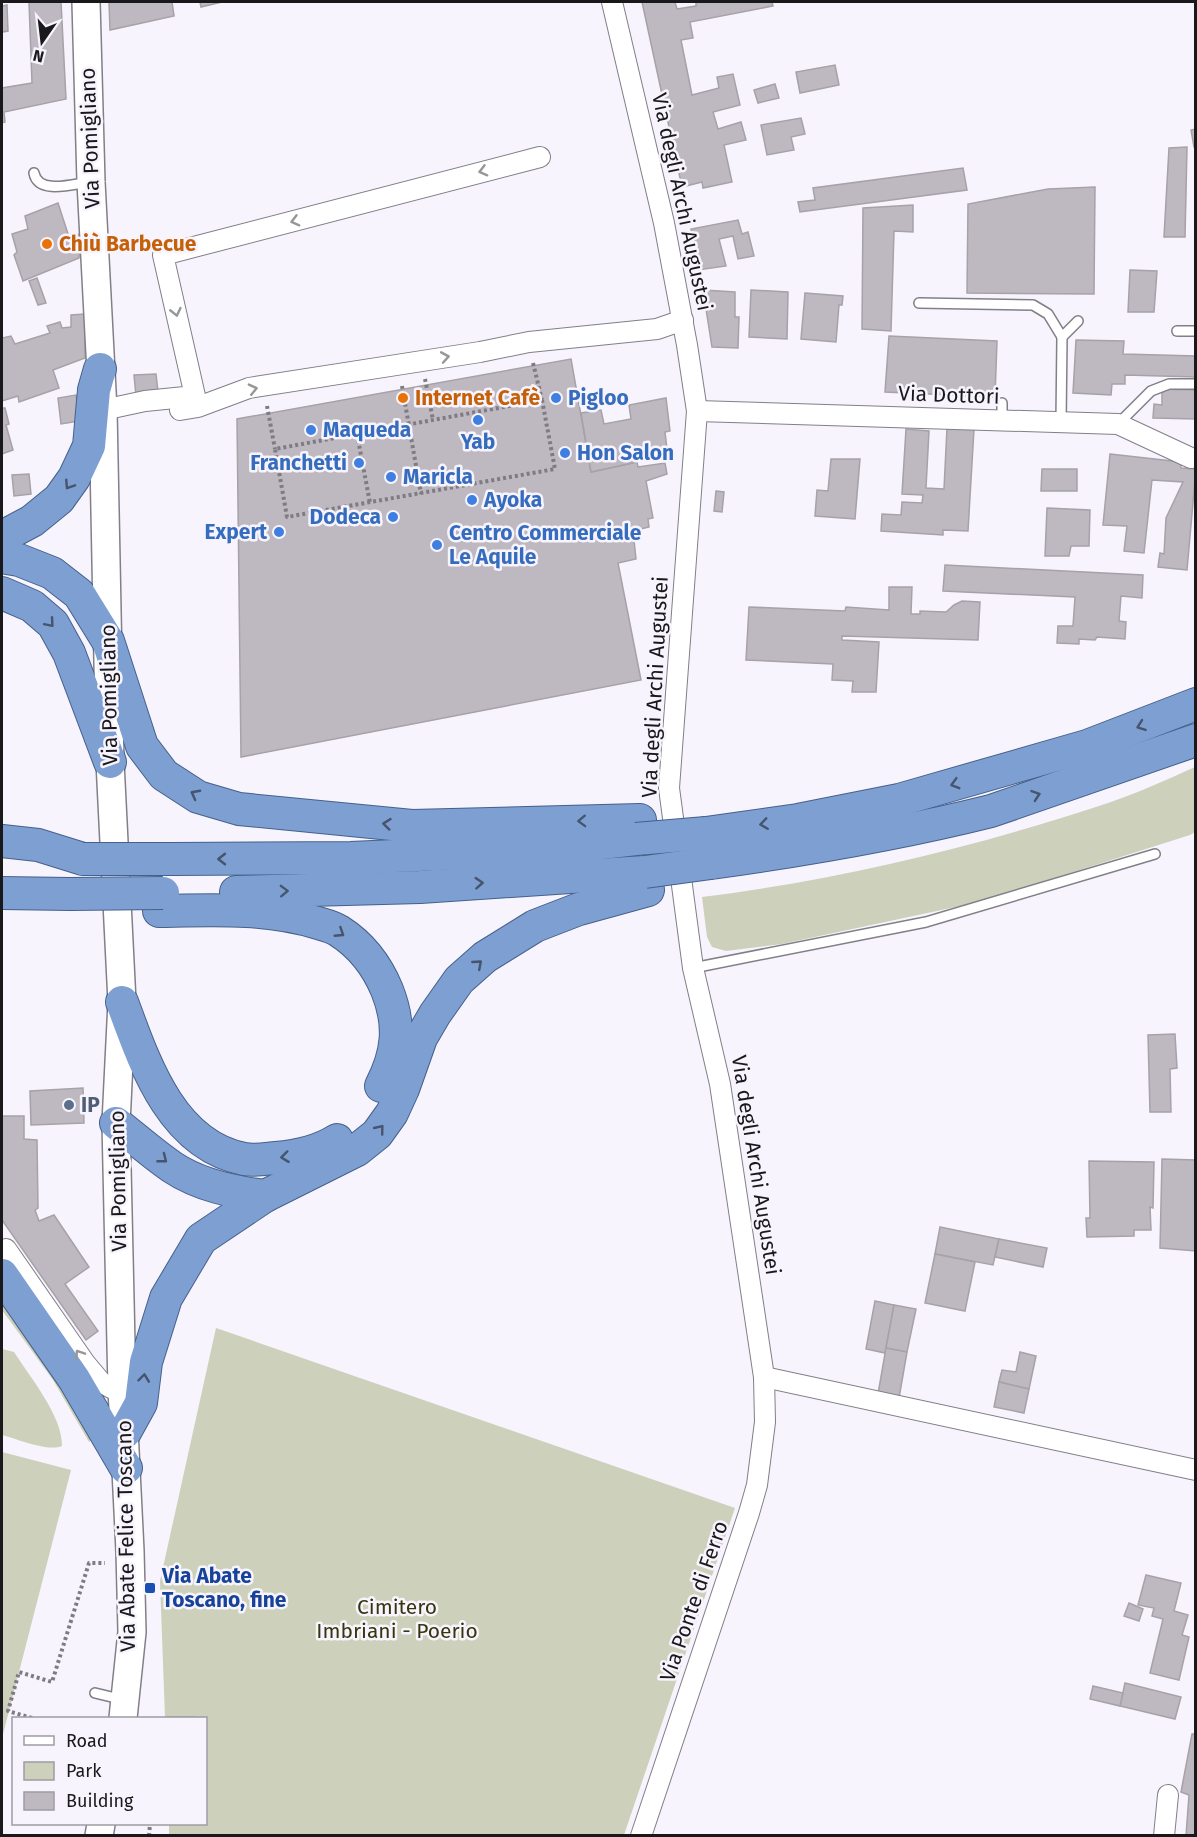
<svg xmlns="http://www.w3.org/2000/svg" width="1197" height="1837" viewBox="0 0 1197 1837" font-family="'Fira Sans',sans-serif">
	<rect width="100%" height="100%" fill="#f7f4fd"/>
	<!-- green -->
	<g fill="#cdd0ba">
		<path d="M 1195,767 L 1195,832 L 1190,835 L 979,902 L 782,944 L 726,951 L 712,947 L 707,937 L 702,897 C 841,880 979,846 1111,802 C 1140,792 1168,779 1195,767 Z"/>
		<path d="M 2,1299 L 65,1387 L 93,1436 L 89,1442 L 53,1380 L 2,1310 Z"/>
		<path d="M 216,1328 L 735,1508 L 624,1835 L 169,1835 L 169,1824 L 206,1824 L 206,1718 L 165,1718 L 160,1581 Z"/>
		<path d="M 2,1349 L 14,1352 C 30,1377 63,1417 62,1446 C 48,1452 17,1439 2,1435 Z"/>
		<path d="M 2,1452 L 71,1470 L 2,1738 Z"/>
	</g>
	<!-- building -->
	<g fill="#beb8c0" stroke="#a7a1a8" stroke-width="1.5">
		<path d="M 29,2 L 61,2 L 66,99 L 4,112 L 5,122 L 2,123 L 2,88 L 32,83 Z"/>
		<path d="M 109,2 L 172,2 L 174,16 L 110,30 Z"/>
		<path d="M 200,2 L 222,2 L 201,7 Z"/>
		<path d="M 642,2 L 675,2 L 677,9 L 696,6 L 696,2 L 772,2 L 773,6 L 690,22 L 693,38 L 681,40 L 692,95 L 719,88 L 717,77 L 733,74 L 740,105 L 713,112 L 718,129 L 741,122 L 746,140 L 724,145 L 732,182 L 703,188 L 702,182 L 682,187 Z"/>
		<path d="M 7,5 L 8,31 L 2,32 L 2,6 Z"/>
		<path d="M 835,65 L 839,85 L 800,93 L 796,72 Z"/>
		<path d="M 775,84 L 779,98 L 758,103 L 754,90 Z"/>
		<path d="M 801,118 L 805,134 L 791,137 L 794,150 L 767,155 L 761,125 Z"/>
		<path d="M 1196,129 L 1196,147 L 1194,147 L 1191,130 Z"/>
		<path d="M 1187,147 L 1185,237 L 1164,237 L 1169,148 Z"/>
		<path d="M 963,168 L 967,190 L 800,212 L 798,202 L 815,200 L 813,188 Z"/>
		<path d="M 1095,187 L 1094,294 L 967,293 L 968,204 L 1048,189 Z"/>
		<path d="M 58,203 L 69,237 L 80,234 L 79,258 L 23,281 L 14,255 L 17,252 L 12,234 L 28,229 L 25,216 Z"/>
		<path d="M 913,205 L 913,232 L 894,231 L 891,331 L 862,329 L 863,208 Z"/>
		<path d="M 738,220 L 742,234 L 748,232 L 754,256 L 738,259 L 733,236 L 719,239 L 726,266 L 698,270 L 691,229 Z"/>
		<path d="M 1130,270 L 1157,271 L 1154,312 L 1128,312 Z"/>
		<path d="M 37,278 L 46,303 L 38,305 L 29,281 Z"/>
		<path d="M 703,290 L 735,292 L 735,317 L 739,317 L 738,348 L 712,347 Z"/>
		<path d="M 751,290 L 788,292 L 787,339 L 749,337 Z"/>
		<path d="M 805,293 L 843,296 L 842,305 L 839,305 L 836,342 L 801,339 Z"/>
		<path d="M 85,314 L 85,358 L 53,370 L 59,388 L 19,402 L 18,396 L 2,401 L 2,338 L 11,336 L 15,344 L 50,333 L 47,326 L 60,322 L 62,328 L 71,327 L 71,315 Z"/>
		<path d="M 889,336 L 997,341 L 995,397 L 885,392 Z"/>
		<path d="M 1076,340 L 1124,341 L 1123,354 L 1196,356 L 1196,377 L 1125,375 L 1125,384 L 1112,384 L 1111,395 L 1073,393 Z"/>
		<path d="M 571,359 L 591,472 L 637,462 L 638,467 L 665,463 L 667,474 L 646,481 L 653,518 L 648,519 L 649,527 L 633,531 L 636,559 L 618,563 L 641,680 L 241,757 L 237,419 Z"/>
		<path d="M 156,374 L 158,392 L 136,396 L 134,375 Z"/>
		<path d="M 1162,389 L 1196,390 L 1196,419 L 1153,418 L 1154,404 L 1162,405 Z"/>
		<path d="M 76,395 L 80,421 L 61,424 L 58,398 Z"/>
		<path d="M 666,398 L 670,431 L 665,432 L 667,449 L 636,454 L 637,462 L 591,472 L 581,413 L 601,410 L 604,424 L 631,419 L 629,405 Z"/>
		<path d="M 2,408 L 5,408 L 9,424 L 6,425 L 13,450 L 2,454 Z"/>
		<path d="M 947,428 L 974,429 L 968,531 L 943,530 L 943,535 L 881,531 L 882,514 L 901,515 L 902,502 L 922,503 L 923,495 L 902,494 L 906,429 L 929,431 L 926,488 L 944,489 Z"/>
		<path d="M 1110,454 L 1181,462 L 1181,468 L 1196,469 L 1187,570 L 1158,567 L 1160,553 L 1164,554 L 1166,518 L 1183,482 L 1152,480 L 1144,553 L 1124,551 L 1127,526 L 1103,525 Z"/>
		<path d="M 831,459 L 860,459 L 855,519 L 815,516 L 817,490 L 828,491 Z"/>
		<path d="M 1042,469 L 1077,469 L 1077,491 L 1041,491 Z"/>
		<path d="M 29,474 L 31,494 L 14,496 L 12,475 Z"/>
		<path d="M 716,491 L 724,492 L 722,512 L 714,511 Z"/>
		<path d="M 1047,508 L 1090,510 L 1089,546 L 1071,546 L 1069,556 L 1045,556 Z"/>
		<path d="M 945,565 L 1143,575 L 1142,598 L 1121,596 L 1119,621 L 1126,622 L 1125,639 L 1097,637 L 1095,640 L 1079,639 L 1079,644 L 1057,643 L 1058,626 L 1073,626 L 1075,597 L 943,591 Z"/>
		<path d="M 889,587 L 912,587 L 911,614 L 920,614 L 920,611 L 946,612 L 954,605 L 962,601 L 980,602 L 978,640 L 842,636 L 842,640 L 879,642 L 876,692 L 852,692 L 853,681 L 832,680 L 833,664 L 746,660 L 749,607 L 845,611 L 846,607 L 889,610 Z"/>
		<path d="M 1175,1034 L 1177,1068 L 1170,1069 L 1171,1112 L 1150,1112 L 1148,1035 Z"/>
		<path d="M 83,1088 L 84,1123 L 31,1125 L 30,1091 Z"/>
		<path d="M 2,1116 L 24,1116 L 24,1139 L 37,1140 L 38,1208 L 35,1210 L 39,1221 L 54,1215 L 89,1267 L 65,1284 L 98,1331 L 86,1340 L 2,1220 Z"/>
		<path d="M 1162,1159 L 1196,1160 L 1196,1251 L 1160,1248 Z"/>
		<path d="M 1089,1161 L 1154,1162 L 1153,1208 L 1150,1207 L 1151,1230 L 1134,1230 L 1134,1236 L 1087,1237 L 1086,1218 L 1090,1218 Z"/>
		<path d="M 940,1227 L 999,1239 L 993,1265 L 935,1254 Z"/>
		<path d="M 999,1239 L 1047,1248 L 1043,1267 L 995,1257 Z"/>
		<path d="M 935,1254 L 975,1262 L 965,1311 L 925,1303 Z"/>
		<path d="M 875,1301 L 894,1305 L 885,1353 L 866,1349 Z"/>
		<path d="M 894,1305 L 916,1309 L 907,1352 L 886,1348 Z"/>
		<path d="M 886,1348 L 907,1352 L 899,1398 L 878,1394 Z"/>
		<path d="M 1020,1352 L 1036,1356 L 1029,1389 L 999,1382 L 1002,1370 L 1016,1372 Z"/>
		<path d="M 999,1382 L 1029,1389 L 1024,1413 L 994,1407 Z"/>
		<path d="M 1146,1575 L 1181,1583 L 1174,1611 L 1188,1615 L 1182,1635 L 1189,1637 L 1179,1680 L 1150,1673 L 1163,1619 L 1152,1616 L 1154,1608 L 1138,1605 Z"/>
		<path d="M 1129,1603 L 1143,1609 L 1139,1621 L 1124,1616 Z"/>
		<path d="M 1125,1683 L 1181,1697 L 1175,1719 L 1120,1706 Z"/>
		<path d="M 1093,1686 L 1123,1693 L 1120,1706 L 1090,1699 Z"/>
		<rect x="168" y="1717" width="27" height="1"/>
		<path d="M 1192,1734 L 1196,1734 L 1196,1836 L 1186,1836 L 1189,1795 L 1181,1792 Z"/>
	</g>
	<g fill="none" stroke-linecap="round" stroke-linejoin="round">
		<defs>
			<g id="service">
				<path d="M 34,173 C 38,195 73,184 89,182"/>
				<path d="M 919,303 L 1033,305 L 1048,314 L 1062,337"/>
				<path d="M 1177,331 L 1196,331"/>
				<path d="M 1002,421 L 1002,403"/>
				<path d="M 1061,422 L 1062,337 L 1078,321"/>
				<path d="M 1118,424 L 1151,391 L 1169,384 L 1196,384"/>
				<path d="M 693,968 L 926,922 L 1155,854"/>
				<path d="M 95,1693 L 124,1700"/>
			</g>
			<g id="minor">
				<path d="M 612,2 L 664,223 L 687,345 L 697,411 L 669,788 L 693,968 L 720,1084 L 764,1377 L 765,1422 L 757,1485 L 749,1513 L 641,1836"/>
				<path d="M 103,410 L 145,401 L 195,396 L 163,255 L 540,157"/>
				<path d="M 180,410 L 198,407 L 249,388 L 480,352 L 529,342 L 657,329 L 683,320"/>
				<path d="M 697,411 L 1118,424 L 1191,458"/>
				<path d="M 6,1249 L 85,1363 L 101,1382 L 111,1388 L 122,1389"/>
				<path d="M 764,1377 L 1196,1470"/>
				<path d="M 1164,1836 L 1168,1795"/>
			</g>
			<g id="secondary">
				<path d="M 86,2 L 91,182 L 103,410 L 110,762 L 122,1002 L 116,1123 L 122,1389 L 130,1551 L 132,1632 L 123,1718"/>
				<path d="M 99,1836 L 101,1824"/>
			</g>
			<g id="trunk">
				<path d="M 2,537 L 32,521 L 59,499 L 74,478 L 89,446 L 94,390 L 100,369"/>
				<path d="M 2,557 L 19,560 L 52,573 L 79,594 L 108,641 L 142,746 L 164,775 L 198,797 L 239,809 L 412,826 L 640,820"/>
				<path d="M 2,593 L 32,606 L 53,624 L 69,653 L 110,762"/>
				<path d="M 706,833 L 798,820 L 899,800 L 1087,746 L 1196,704"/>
				<path d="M 2,841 L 38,845 L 83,859"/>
				<path d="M 172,859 L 351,858 L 549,849 L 636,839"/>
				<path d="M 711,863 C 805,850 899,834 991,811 L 1196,740"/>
				<path d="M 236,892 L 420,887 L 645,872"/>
				<path d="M 2,893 L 70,894"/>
				<path d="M 159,911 C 213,910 266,907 318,923 C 325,925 333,927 339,931 C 361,945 377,966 387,990 C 401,1025 398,1053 381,1086"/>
				<path d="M 122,1002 C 144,1062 171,1145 244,1159 C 254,1161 265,1159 276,1158 C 298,1156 318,1152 337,1140"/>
				<path d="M 116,1123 C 135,1138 153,1154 172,1167 C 199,1185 232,1192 265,1196"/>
				<path d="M 2,1275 L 74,1379 L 126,1468"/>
				<path d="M 125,1432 L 141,1403 L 146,1362 L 166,1298 L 201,1239 L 265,1196 L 357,1150 L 377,1134 L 392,1113 L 403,1089 L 421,1038 L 435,1014 L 459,980 L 485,957 L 535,926 L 579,909 L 648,890"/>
			</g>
		</defs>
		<!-- service casing -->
		<use href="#service" stroke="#827f87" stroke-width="12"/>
		<!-- minor casing -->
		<use href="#minor" stroke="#827f87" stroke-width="22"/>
		<!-- secondary casing -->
		<use href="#secondary" stroke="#827f87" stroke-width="30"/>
		<!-- trunk casing -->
		<use href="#trunk" stroke="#45608a" stroke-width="34"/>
		<!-- path -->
		<g stroke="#7e7c82" stroke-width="4" stroke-dasharray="3 3" stroke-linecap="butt">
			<path d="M 533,363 L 542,400"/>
			<path d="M 425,379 L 433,420"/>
			<path d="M 402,386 L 421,494"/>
			<path d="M 542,400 L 555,469 L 287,517 L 275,449 Z"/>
			<path d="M 267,406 L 275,449"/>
			<path d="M 357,434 L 370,503"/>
			<path d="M 32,1718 L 8,1711 L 19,1672 L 52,1682 L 89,1563 L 105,1563"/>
			<path d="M 149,1836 L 150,1824"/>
		</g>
		<!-- service -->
		<use href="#service" stroke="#fff" stroke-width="9"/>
		<!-- minor -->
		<use href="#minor" stroke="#fff" stroke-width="20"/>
		<!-- secondary -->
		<use href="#secondary" stroke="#fff" stroke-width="27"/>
		<!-- trunk -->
		<use href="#trunk" stroke="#7e9fd2" stroke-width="32"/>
		<defs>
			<g id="trunk-bridge">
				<path d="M 636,839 L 706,833"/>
				<path d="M 83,859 L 172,859"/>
				<path d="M 645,872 L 711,863"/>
				<path d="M 70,894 L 163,893"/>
			</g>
		</defs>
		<!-- trunk-bridge casing -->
		<use href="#trunk-bridge" stroke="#45608a" stroke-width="34" stroke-linecap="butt"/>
		<!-- trunk-bridge -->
		<use href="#trunk-bridge" stroke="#7e9fd2" stroke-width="32"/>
	</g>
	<!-- one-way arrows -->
	<defs><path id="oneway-chevron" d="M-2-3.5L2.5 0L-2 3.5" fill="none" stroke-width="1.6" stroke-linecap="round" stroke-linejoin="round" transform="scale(1.5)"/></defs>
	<g stroke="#989798">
		<use href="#oneway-chevron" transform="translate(483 171) rotate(165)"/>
		<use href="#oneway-chevron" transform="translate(295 221) rotate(165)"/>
		<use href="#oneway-chevron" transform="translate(176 312) rotate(77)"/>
		<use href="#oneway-chevron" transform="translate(445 357) rotate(-10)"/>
		<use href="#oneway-chevron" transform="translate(253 389) rotate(-13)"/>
		<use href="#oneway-chevron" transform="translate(79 1354) rotate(-123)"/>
	</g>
	<g stroke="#46556d">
		<use href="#oneway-chevron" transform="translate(69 485) rotate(123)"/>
		<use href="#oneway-chevron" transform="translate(50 623) rotate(49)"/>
		<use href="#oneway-chevron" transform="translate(1141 726) rotate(160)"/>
		<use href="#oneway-chevron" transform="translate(955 784) rotate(164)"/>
		<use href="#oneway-chevron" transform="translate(195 794) rotate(-152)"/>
		<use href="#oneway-chevron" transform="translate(1036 795) rotate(-19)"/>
		<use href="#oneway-chevron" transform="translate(582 821) rotate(178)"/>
		<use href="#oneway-chevron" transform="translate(387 824) rotate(-174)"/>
		<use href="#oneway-chevron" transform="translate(764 824) rotate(172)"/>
		<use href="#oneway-chevron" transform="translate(222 859) rotate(180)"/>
		<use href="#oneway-chevron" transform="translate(479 883) rotate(-4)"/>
		<use href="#oneway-chevron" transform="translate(284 891) rotate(-2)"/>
		<use href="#oneway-chevron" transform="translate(340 933) rotate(33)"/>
		<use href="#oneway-chevron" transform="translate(478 964) rotate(-41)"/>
		<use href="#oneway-chevron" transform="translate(380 1129) rotate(-51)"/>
		<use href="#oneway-chevron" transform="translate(285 1157) rotate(173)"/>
		<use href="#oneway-chevron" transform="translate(163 1159) rotate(38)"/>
		<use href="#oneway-chevron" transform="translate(144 1378) rotate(-83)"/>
	</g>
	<!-- markers -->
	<g fill="#e8710a" stroke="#f7f4fd" stroke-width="2">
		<circle cx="47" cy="244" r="6"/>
		<circle cx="403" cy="398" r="6"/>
	</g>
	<g fill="#3f7fe0" stroke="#f7f4fd" stroke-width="2">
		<circle cx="556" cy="398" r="6"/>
		<circle cx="478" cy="420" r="6"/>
		<circle cx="311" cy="430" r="6"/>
		<circle cx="565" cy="453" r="6"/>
		<circle cx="359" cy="463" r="6"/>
		<circle cx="391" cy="477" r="6"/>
		<circle cx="472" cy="500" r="6"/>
		<circle cx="393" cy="517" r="6"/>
		<circle cx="279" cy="532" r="6"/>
		<circle cx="437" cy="545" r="6"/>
	</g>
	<circle fill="#5c6f8a" stroke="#f7f4fd" stroke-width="2" cx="69" cy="1105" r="6"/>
	<rect fill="#1a4fb4" stroke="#f7f4fd" stroke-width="2" x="144" y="1582" width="12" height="12" rx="3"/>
	<g text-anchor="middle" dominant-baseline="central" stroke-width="5" stroke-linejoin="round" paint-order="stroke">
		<!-- street labels -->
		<g font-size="21" fill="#19181b" stroke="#f7f4fd">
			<text transform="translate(90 138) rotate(-92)">Via Pomigliano</text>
			<text transform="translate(682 202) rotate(78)">Via degli Archi Augustei</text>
			<text transform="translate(949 395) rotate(2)">Via Dottori</text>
			<text transform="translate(655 687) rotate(-87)">Via degli Archi Augustei</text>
			<text transform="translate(109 695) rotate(-91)">Via Pomigliano</text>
			<text transform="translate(756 1165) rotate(81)">Via degli Archi Augustei</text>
			<text transform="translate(118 1181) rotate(-91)">Via Pomigliano</text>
			<text transform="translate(126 1536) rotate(-91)">Via Abate Felice Toscano</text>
			<text transform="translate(694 1601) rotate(-71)">Via Ponte di Ferro</text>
		</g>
		<!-- food labels -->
		<g font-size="21" font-weight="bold" fill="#c56008" stroke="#f7f4fd" text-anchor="start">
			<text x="59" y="244">Chiù Barbecue</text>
			<text x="415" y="398">Internet Cafè</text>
		</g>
		<!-- shop labels -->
		<g font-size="21" font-weight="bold" fill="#366cbe" stroke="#f7f4fd" text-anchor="start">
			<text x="568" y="398">Pigloo</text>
			<text x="323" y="430">Maqueda</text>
			<text x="478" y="442" text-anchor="middle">Yab</text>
			<text x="577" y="453">Hon Salon</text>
			<text x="347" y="463" text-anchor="end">Franchetti</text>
			<text x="403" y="477">Maricla</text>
			<text x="484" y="500">Ayoka</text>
			<text x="381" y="517" text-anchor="end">Dodeca</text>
			<text x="267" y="532" text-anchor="end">Expert</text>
			<text x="449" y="533">Centro Commerciale<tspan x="449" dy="24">Le Aquile</tspan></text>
		</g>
		<!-- service labels -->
		<g font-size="21" font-weight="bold" fill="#4e5e75" stroke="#f7f4fd" text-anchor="start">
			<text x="81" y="1105">IP</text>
		</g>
		<!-- transit labels -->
		<g font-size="21" font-weight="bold" fill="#164399" stroke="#f7f4fd" text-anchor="start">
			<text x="162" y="1576">Via Abate<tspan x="162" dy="24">Toscano, fine</tspan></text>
		</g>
		<!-- park labels -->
		<g font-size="21" fill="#34360c" stroke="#f7f4fd">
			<text x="397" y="1607">Cimitero<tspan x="397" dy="24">Imbriani - Poerio</tspan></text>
		</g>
	</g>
	<!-- border -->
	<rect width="1197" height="1837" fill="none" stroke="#19181b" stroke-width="6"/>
	<!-- legend -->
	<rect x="12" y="1717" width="195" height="108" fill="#f7f4fd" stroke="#9e9ca3" stroke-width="1.5"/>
	<rect x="24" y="1736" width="30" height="9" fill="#ffffff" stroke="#9e9ca3" stroke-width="1.5"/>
	<text x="66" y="1747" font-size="18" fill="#19181b">Road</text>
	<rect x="24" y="1762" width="30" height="18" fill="#cdd0ba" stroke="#9e9ca3" stroke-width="1.5"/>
	<text x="66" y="1777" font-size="18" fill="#19181b">Park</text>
	<rect x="24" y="1792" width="30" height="18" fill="#beb8c0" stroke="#9e9ca3" stroke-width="1.5"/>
	<text x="66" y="1807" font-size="18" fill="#19181b">Building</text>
	<!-- north arrow -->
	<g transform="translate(42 42) rotate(194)" stroke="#f7f4fd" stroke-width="4.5" paint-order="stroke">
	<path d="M0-4.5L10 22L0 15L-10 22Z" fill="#19181b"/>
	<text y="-9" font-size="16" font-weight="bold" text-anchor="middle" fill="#19181b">N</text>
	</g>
</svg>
